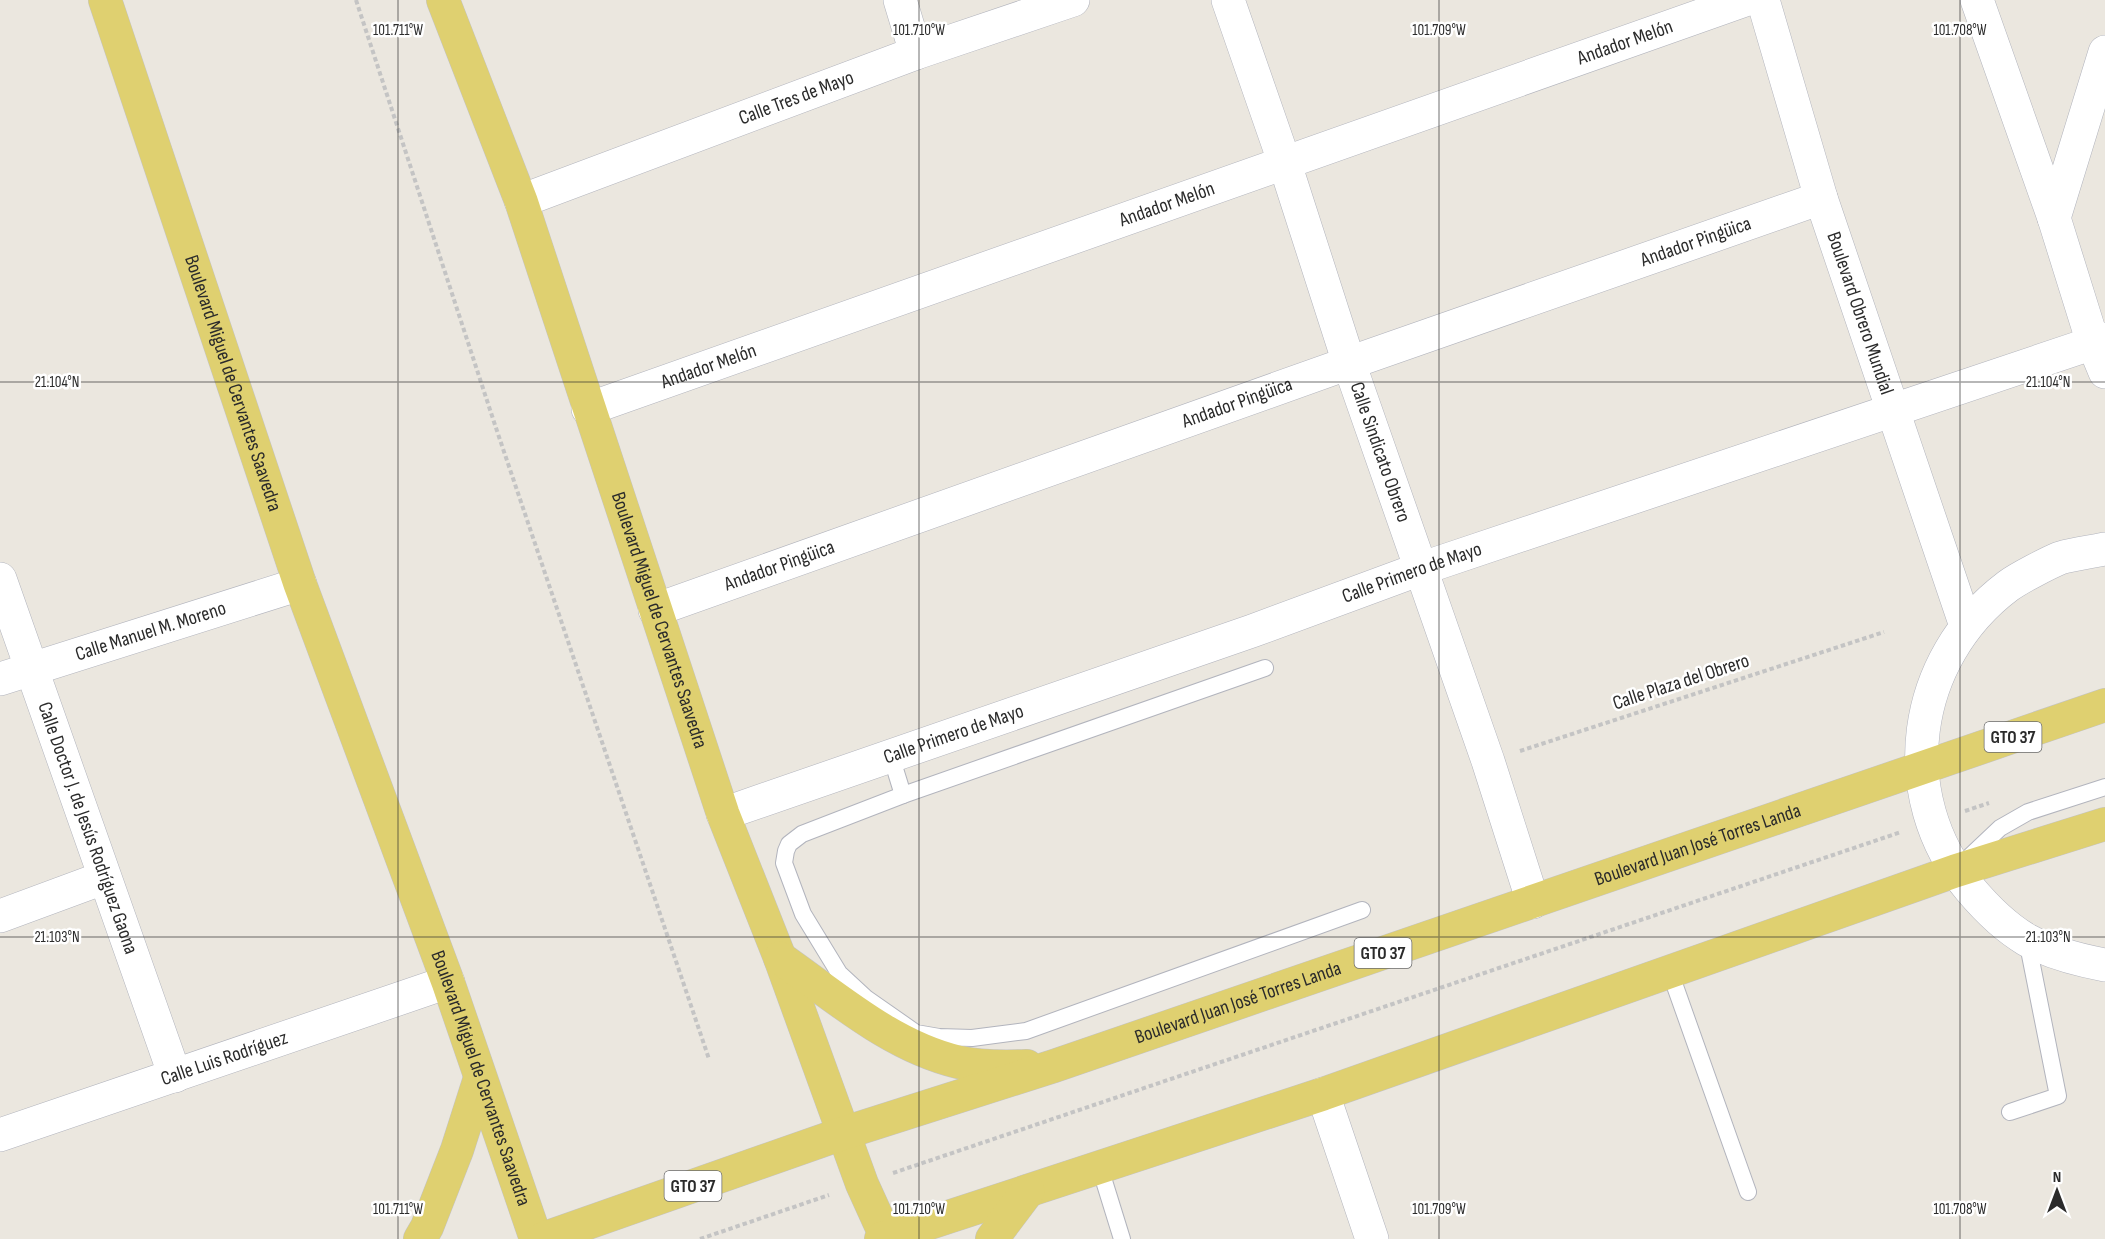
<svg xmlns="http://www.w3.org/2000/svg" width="2105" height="1239" viewBox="0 0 2105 1239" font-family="'Sofia Sans Condensed',sans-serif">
	<rect width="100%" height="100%" fill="#ebe7df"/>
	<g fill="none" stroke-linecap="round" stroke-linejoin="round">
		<defs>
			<g id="service">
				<path d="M 891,756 L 903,795 L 802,834 L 789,844 L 786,851 L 784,863 L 803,914 L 839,973 L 866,998 L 916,1033 L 939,1037 L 972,1038 L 1026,1031 L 1362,910"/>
				<path d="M 903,795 L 1265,668"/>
				<path d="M 1964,862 L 2000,828 L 2028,812 L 2105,787"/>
				<path d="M 1670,972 L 1748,1192"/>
				<path d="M 2010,1112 L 2058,1096 L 2027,940"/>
				<path d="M 1100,1168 L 1122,1239"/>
			</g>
			<g id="minor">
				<path d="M 900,0 L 916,53"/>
				<path id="s1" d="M 1228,0 L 1285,164 L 1349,363 L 1488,761 L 1533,902"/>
				<path id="s2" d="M 521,201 L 916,53 L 1073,0"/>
				<path d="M 2054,218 L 2105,52"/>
				<path id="s3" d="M 588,409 L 1745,0"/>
				<path id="s4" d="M 0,579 L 175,1076"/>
				<path id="s5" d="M 655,610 L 1349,363 L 1821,198"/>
				<path id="s6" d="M 0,679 L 300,584"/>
				<path id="s7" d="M 723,814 L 1252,631 L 1420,569 L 2105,339"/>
				<path d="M 0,916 L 103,878"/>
				<path d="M 1323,1094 L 1372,1239"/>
				<path id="s8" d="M 0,1135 L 448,982"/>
			</g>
			<g id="tertiary">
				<path id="s9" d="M 1763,0 L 1821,198 L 1966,626"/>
				<path d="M 1977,0 L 2054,218 L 2093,343 L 2105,372"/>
				<path d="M 2105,549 C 2090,552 2074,554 2060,558 C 2048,563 2019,578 2008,586 C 1911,659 1892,795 1970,889 C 1986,908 2005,927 2027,940 C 2051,953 2078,960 2105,965"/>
			</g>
			<g id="primary">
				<path id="s10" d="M 105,0 L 300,584 L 448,982 L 536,1239"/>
				<path id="s11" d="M 443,0 L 521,201 L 723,814 L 780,958 L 862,1184 L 887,1239"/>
				<path d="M 780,958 C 836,997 891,1046 958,1062 C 980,1067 1005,1067 1027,1066"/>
				<path d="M 420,1239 L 427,1227 L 457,1150 L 480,1078"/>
				<path id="s12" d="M 542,1239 L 844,1133 L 1054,1066 L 2105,705"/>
				<path d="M 881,1239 L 1323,1094 L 1955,871 L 2105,824"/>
				<path d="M 992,1239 L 1028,1191"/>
			</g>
		</defs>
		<!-- service casing -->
		<use href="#service" stroke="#b2b4bd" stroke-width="18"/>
		<!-- minor casing -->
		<use href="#minor" stroke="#b2b4bd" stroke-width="34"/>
		<!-- tertiary casing -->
		<use href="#tertiary" stroke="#b2b4bd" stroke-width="34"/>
		<!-- primary casing -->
		<use href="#primary" stroke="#c4c4c4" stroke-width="34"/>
		<!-- path -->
		<g stroke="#c4c4c4" stroke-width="4" stroke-dasharray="4.5 3" stroke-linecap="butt">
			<path d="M 356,0 L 495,425 L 709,1059"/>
			<path d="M 1520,751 L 1884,632"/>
			<path d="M 1965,811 L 1989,803"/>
			<path d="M 893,1173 L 1901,832"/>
			<path d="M 700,1239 L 829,1195"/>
		</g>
		<!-- service -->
		<use href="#service" stroke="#fff" stroke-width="16"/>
		<!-- minor -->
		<use href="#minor" stroke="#fff" stroke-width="33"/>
		<!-- tertiary -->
		<use href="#tertiary" stroke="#fff" stroke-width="33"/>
		<!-- primary -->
		<use href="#primary" stroke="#dfd070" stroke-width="33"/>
	</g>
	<!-- ticks -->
	<path fill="none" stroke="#2b2b2b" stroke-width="1.5" stroke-opacity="0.45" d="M 398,0 L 398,1239M 919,0 L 919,1239M 1439,0 L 1439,1239M 1960,0 L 1960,1239M 0,382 L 2105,382M 0,937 L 2105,937"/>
	<g text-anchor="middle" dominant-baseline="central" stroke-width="5" stroke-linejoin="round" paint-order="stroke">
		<!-- shield labels -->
		<g fill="#fff" stroke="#6b6b6b" stroke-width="1.5">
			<rect x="1984.5" y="722" width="57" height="30" rx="4.5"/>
			<rect x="1354.5" y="938" width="57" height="30" rx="4.5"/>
			<rect x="664.5" y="1171" width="57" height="30" rx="4.5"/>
		</g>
		<g font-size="18" font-weight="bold" fill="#2b2b2b">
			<text x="2013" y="737">GTO 37</text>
			<text x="1383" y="953">GTO 37</text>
			<text x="693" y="1186">GTO 37</text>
		</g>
		<!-- street labels -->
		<g font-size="20" fill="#2b2b2b" stroke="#fff">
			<text stroke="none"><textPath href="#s3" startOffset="1100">Andador Melón</textPath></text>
			<text stroke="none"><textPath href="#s2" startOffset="294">Calle Tres de Mayo</textPath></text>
			<text stroke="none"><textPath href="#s3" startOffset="614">Andador Melón</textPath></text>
			<text stroke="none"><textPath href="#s5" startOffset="1104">Andador Pingüica</textPath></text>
			<text stroke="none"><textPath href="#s9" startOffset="328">Boulevard Obrero Mundial</textPath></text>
			<text stroke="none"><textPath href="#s3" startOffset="128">Andador Melón</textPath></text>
			<text stroke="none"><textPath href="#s10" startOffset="404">Boulevard Miguel de Cervantes Saavedra</textPath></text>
			<text stroke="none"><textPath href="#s5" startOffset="618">Andador Pingüica</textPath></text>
			<text stroke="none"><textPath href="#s1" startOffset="477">Calle Sindicato Obrero</textPath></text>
			<text stroke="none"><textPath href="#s5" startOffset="132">Andador Pingüica</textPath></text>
			<text stroke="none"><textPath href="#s7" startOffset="730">Calle Primero de Mayo</textPath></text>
			<text stroke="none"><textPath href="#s11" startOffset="657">Boulevard Miguel de Cervantes Saavedra</textPath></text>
			<text stroke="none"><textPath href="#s6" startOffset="158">Calle Manuel M. Moreno</textPath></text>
			<text transform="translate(1681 682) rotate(-18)">Calle Plaza del Obrero</text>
			<text stroke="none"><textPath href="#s7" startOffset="244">Calle Primero de Mayo</textPath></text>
			<text stroke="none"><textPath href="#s4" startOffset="264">Calle Doctor J. de Jesús Rodríguez Gaona</textPath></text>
			<text stroke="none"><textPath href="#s12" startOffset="1221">Boulevard Juan José Torres Landa</textPath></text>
			<text stroke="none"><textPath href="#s12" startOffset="735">Boulevard Juan José Torres Landa</textPath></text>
			<text stroke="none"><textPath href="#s8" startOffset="237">Calle Luis Rodríguez</textPath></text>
			<text stroke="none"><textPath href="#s10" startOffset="1142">Boulevard Miguel de Cervantes Saavedra</textPath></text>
		</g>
	</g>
	<g font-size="15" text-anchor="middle" fill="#2b2b2b" stroke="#fff" stroke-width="5" stroke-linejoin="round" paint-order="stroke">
		<text x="398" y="35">101.711°W</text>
		<text x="919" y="35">101.710°W</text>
		<text x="1439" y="35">101.709°W</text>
		<text x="1960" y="35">101.708°W</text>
		<text x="57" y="387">21.104°N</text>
		<text x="2048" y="387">21.104°N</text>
		<text x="57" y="942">21.103°N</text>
		<text x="2048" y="942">21.103°N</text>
		<text x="398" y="1214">101.711°W</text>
		<text x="919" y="1214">101.710°W</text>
		<text x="1439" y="1214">101.709°W</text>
		<text x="1960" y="1214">101.708°W</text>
	</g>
	<!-- north arrow -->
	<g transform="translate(2057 1191)" stroke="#ffffff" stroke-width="4.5" paint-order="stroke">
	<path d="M0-4.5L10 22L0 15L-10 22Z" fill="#2b2b2b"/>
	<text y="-9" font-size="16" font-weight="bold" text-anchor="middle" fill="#2b2b2b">N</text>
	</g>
</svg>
